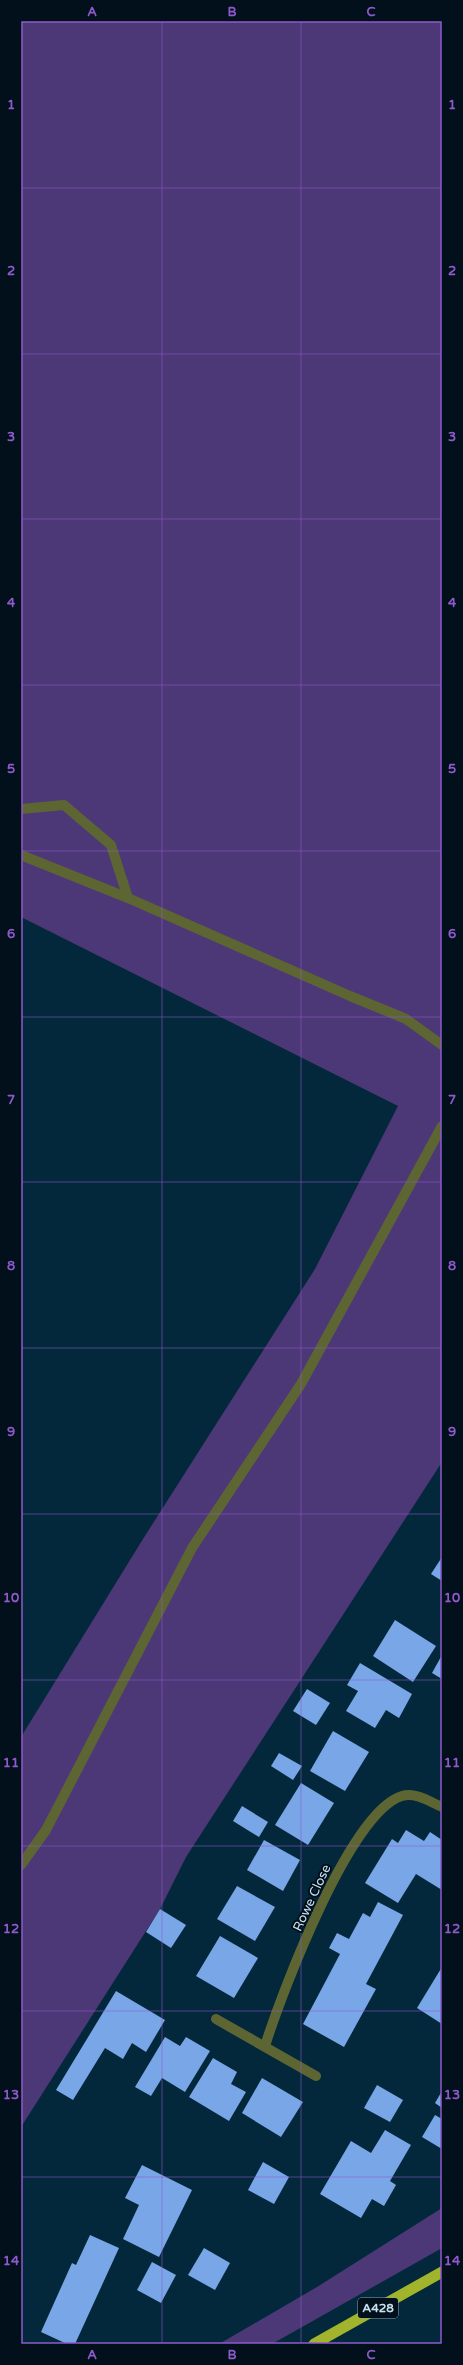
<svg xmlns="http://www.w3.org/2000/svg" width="463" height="2365" viewBox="0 0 463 2365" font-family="'Varela Round',sans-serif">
	<rect width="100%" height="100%" fill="#04283b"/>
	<!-- green -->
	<g fill="#4d3877">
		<path d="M 21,21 L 442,21 L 442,1462 L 186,1857 L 160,1909 L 21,2127 L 21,1737 L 143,1539 L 315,1269 L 398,1106 L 21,917 Z"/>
		<path d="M 442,2208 L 442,2248 L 272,2344 L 219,2344 L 317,2287 Z"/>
	</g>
	<!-- building -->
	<g fill="#78a6e6">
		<path d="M 442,1557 L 442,1581 L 431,1574 Z"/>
		<path d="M 395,1620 L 436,1646 L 413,1682 L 373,1656 Z"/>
		<path d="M 442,1655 L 442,1679 L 432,1673 Z"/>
		<path d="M 360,1663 L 412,1694 L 399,1718 L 386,1710 L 375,1728 L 346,1711 L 358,1691 L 347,1685 Z"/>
		<path d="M 307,1689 L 330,1703 L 316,1725 L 293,1711 Z"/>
		<path d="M 333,1731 L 369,1752 L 345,1791 L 310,1771 Z"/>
		<path d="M 279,1753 L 302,1766 L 293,1780 L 271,1766 Z"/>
		<path d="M 301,1783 L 334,1803 L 308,1845 L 275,1825 Z"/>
		<path d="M 242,1806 L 268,1822 L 259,1837 L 233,1821 Z"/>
		<path d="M 406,1830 L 424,1841 L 430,1832 L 442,1840 L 442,1890 L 416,1874 L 398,1903 L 365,1883 L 392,1839 L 398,1843 Z"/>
		<path d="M 264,1840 L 300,1860 L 283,1891 L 247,1870 Z"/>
		<path d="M 237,1886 L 275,1907 L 255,1941 L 217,1919 Z"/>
		<path d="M 378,1902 L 403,1915 L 366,1984 L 376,1989 L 344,2047 L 303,2024 L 340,1954 L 329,1948 L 337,1933 L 349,1939 L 363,1913 L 370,1917 Z"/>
		<path d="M 160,1909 L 186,1925 L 171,1948 L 146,1932 Z"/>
		<path d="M 220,1936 L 258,1958 L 234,1998 L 196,1976 Z"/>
		<path d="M 442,1967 L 442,2024 L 417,2008 Z"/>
		<path d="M 116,1991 L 165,2020 L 146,2052 L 132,2043 L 123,2059 L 105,2048 L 73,2100 L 56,2090 Z"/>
		<path d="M 165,2037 L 180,2046 L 186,2037 L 210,2051 L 185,2092 L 162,2078 L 151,2096 L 135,2087 Z"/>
		<path d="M 213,2058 L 237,2072 L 231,2084 L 246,2092 L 229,2121 L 189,2097 Z"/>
		<path d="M 262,2078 L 303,2102 L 281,2137 L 242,2113 Z"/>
		<path d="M 377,2085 L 403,2100 L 390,2122 L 364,2108 Z"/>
		<path d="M 442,2091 L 442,2108 L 435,2103 Z"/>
		<path d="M 435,2115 L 442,2119 L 442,2149 L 422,2137 Z"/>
		<path d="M 385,2130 L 411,2145 L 390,2181 L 396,2185 L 384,2206 L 372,2199 L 361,2218 L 320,2194 L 351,2141 L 371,2153 Z"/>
		<path d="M 263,2162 L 289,2177 L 274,2204 L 248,2190 Z"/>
		<path d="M 142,2165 L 192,2190 L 159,2257 L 123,2239 L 139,2205 L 125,2198 Z"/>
		<path d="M 90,2235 L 119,2248 L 75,2344 L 67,2344 L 41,2332 L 72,2263 L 76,2265 Z"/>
		<path d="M 204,2248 L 230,2263 L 215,2290 L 188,2275 Z"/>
		<path d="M 152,2262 L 176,2275 L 161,2303 L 137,2290 Z"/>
	</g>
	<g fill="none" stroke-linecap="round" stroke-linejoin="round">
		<!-- service -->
		<g stroke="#5d6632" stroke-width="10">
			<path d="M 21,809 L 64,805 L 111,845 L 128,898"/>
			<path d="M 21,855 L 128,898 L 350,996 L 406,1019 L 442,1045"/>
			<path d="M 21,1865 L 46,1830 L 192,1548 L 301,1384 L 442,1126"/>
		</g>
		<!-- minor -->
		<g stroke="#5d6632" stroke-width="10">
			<path d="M 216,2019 L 316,2076"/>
			<path d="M 265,2046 C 281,1995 350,1811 402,1796 C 416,1792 430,1802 442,1807"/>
		</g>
		<!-- trunk -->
		<path stroke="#a2b42b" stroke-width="11" d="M 314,2344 L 442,2272"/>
	</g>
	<!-- grid -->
	<path fill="none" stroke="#8f59cc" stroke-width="1" stroke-opacity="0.55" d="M 162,21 L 162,2344M 301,21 L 301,2344M 21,188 L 442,188M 21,354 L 442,354M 21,519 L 442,519M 21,685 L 442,685M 21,851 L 442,851M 21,1017 L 442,1017M 21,1182 L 442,1182M 21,1348 L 442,1348M 21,1514 L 442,1514M 21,1680 L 442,1680M 21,1846 L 442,1846M 21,2011 L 442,2011M 21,2177 L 442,2177"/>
	<g text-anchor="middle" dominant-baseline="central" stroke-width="4" stroke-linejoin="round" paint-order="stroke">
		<!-- shield labels -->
		<rect fill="#01101a" stroke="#8ea2b0" stroke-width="1" x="358" y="2298" width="40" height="20" rx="3"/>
		<g font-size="12" font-weight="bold" fill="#cae1f1">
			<text x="378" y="2308">A428</text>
		</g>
		<!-- street labels -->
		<g font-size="13" fill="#cae1f1" stroke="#01101a">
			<text transform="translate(312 1898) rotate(-65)">Rowe Close</text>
		</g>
	</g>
	<!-- border -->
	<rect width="463" height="2365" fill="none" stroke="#01101a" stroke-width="44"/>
	<rect x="22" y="22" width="419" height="2321" fill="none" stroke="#8f59cc" stroke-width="1.5"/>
	<g font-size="13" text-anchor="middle" font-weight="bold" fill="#8f59cc">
		<text x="92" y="16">A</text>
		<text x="232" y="16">B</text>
		<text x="371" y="16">C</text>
		<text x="11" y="109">1</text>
		<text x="452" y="109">1</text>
		<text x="11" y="275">2</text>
		<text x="452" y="275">2</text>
		<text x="11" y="441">3</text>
		<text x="452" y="441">3</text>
		<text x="11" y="607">4</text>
		<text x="452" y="607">4</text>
		<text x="11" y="773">5</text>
		<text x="452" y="773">5</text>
		<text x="11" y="938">6</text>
		<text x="452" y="938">6</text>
		<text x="11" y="1104">7</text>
		<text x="452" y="1104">7</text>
		<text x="11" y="1270">8</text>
		<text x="452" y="1270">8</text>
		<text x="11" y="1436">9</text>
		<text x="452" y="1436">9</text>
		<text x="11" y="1602">10</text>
		<text x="452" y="1602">10</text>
		<text x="11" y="1767">11</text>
		<text x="452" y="1767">11</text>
		<text x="11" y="1933">12</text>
		<text x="452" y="1933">12</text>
		<text x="11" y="2099">13</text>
		<text x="452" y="2099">13</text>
		<text x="11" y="2265">14</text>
		<text x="452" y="2265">14</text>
		<text x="92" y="2359">A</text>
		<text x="232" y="2359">B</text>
		<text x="371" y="2359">C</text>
	</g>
</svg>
